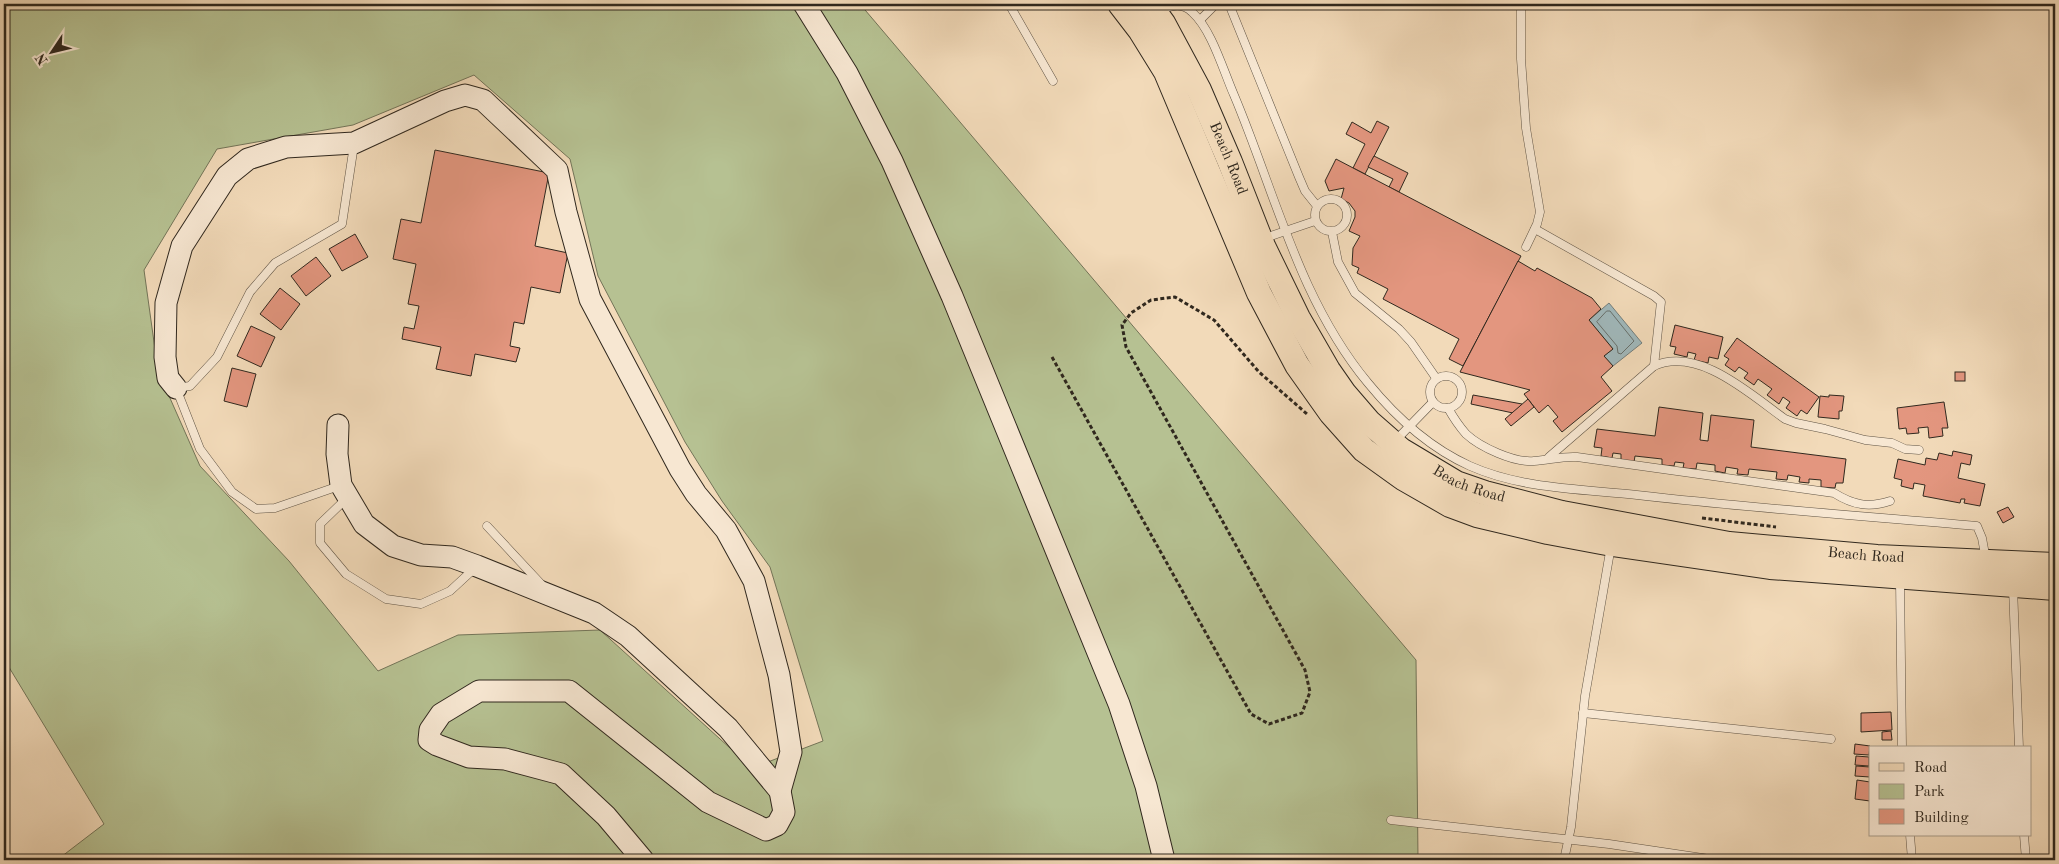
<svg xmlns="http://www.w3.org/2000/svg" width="2059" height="864" viewBox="0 0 2059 864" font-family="'Old Standard TT',serif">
	<rect width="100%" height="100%" fill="#f2dab9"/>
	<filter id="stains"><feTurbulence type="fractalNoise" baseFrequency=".004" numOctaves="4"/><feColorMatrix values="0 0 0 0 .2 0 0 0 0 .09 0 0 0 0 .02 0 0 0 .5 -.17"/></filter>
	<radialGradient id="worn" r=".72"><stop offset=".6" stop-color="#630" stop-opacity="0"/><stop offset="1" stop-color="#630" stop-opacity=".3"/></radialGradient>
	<!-- green -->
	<path fill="#b6c192" stroke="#737458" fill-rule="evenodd" d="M 4,4 L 860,4 L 1416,660 L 1418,860 L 57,860 L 104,824 L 4,659 ZM 474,75 L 570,159 L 598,276 L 685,442 L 722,501 L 770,567 L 823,741 L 752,768 L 600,630 L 458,635 L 378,671 L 289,561 L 200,466 L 158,371 L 144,270 L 217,149 L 353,125 Z"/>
	<!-- water -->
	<path fill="#a0b8bb" stroke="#737e7c" d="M 1609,303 L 1642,343 L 1613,366 L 1604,356 L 1613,349 L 1589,320 Z"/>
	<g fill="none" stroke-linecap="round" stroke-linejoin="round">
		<!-- shore -->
		<path stroke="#68706c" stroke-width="1" d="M 1607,311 L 1610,311 L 1634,341 L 1621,354 L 1618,353 L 1617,346 L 1597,322 Z"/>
	</g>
	<!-- building -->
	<g fill="#e3967f" stroke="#30281e">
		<path d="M 1377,121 L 1389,127 L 1365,174 L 1353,168 L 1365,144 L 1346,134 L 1352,122 L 1371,133 Z"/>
		<path d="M 435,150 L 549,173 L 535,246 L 568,253 L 560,293 L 531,287 L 524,324 L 514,322 L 510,346 L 520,348 L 516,362 L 475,354 L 471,376 L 436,369 L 441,347 L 402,339 L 404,327 L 414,329 L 419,306 L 408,304 L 416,264 L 393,259 L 401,219 L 421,223 Z"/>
		<path d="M 1374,156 L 1408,173 L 1399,192 L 1389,187 L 1393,179 L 1368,167 Z"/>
		<path d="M 1336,159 L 1521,256 L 1463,366 L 1449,359 L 1459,339 L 1383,299 L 1388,289 L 1357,273 L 1359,268 L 1352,265 L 1353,248 L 1360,236 L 1349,231 L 1355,217 L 1355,211 L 1349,203 L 1341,199 L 1344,188 L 1329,191 L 1325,181 Z"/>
		<path d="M 355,234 L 368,257 L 342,271 L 329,249 Z"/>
		<path d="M 316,257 L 331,276 L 306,296 L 291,276 Z"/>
		<path d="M 1518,261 L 1535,271 L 1537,268 L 1592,298 L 1601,309 L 1589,320 L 1613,349 L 1604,356 L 1613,366 L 1601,377 L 1612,391 L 1562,432 L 1553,421 L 1558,417 L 1548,405 L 1539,413 L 1524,394 L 1530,390 L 1460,372 Z"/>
		<path d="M 280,288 L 300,304 L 281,330 L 260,314 Z"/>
		<path d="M 1675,325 L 1723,337 L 1718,359 L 1709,357 L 1708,363 L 1694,360 L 1696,354 L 1688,352 L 1687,357 L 1674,354 L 1676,347 L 1670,346 Z"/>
		<path d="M 251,326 L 275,337 L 261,367 L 237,356 Z"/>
		<path d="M 1737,338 L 1819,397 L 1807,414 L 1801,410 L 1797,416 L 1786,408 L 1790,402 L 1783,397 L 1779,404 L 1767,395 L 1772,389 L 1758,379 L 1754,385 L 1744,378 L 1748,373 L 1739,367 L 1735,372 L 1725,365 L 1729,359 L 1724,356 Z"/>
		<path d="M 232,368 L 256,374 L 247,407 L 224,401 Z"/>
		<rect x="1955" y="372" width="10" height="9"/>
		<path d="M 1473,395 L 1522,404 L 1513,413 L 1471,404 Z"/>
		<path d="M 1829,395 L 1844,396 L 1842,411 L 1839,411 L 1839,419 L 1818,417 L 1820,396 L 1829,397 Z"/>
		<path d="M 1528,399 L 1534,407 L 1511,426 L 1505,419 Z"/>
		<path d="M 1944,402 L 1948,428 L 1942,428 L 1943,436 L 1929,438 L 1928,427 L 1918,428 L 1919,433 L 1907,434 L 1906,428 L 1899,429 L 1897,408 Z"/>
		<path d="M 1659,407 L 1703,413 L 1700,440 L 1708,441 L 1711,415 L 1754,420 L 1751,447 L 1846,459 L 1843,483 L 1836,483 L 1835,488 L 1821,487 L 1821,480 L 1809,479 L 1809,483 L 1799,482 L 1800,477 L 1788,475 L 1787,480 L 1776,479 L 1777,472 L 1749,469 L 1748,475 L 1737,474 L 1738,469 L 1726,467 L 1725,473 L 1715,471 L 1715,465 L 1697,463 L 1696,469 L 1683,468 L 1684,463 L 1675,462 L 1674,466 L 1662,465 L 1662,459 L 1635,456 L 1634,462 L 1621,461 L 1621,454 L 1613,453 L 1612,458 L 1601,456 L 1602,448 L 1594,447 L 1597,429 L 1655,436 Z"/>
		<path d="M 1953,451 L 1972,455 L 1970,465 L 1961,463 L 1958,478 L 1985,484 L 1980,506 L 1964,503 L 1965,499 L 1961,499 L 1960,503 L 1923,496 L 1925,485 L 1914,483 L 1913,489 L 1901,486 L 1902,480 L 1894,478 L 1898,459 L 1925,465 L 1926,458 L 1937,460 L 1939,453 L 1952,456 Z"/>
		<path d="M 2008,507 L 2014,517 L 2003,523 L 1997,512 Z"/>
		<path d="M 1891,712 L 1892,730 L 1861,732 L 1861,713 Z"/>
		<path d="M 1891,731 L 1892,740 L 1882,740 L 1882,732 Z"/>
		<path d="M 1855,744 L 1870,746 L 1869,755 L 1854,754 Z"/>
		<path d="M 1856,756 L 1869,757 L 1869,766 L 1855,765 Z"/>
		<path d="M 1856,766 L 1870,767 L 1870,777 L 1855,776 Z"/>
		<path d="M 1857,780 L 1870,782 L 1870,801 L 1855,799 Z"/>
	</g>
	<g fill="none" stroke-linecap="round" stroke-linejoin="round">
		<defs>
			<g id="lane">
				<path d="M 1009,4 L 1053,81"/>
				<path d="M 1229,4 L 1299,177 L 1305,191 L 1317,206"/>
				<path d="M 1521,4 L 1521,59 L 1526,128 L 1540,212 L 1537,224 L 1526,247"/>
				<path d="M 1156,11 C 1169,7 1181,1 1192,12 C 1212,30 1223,70 1234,95 C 1275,192 1299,300 1368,383 C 1395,416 1430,448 1470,466 C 1522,489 1581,489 1637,495 C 1750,508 1863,516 1977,526 L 1982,538 L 1986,560"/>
				<path d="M 1200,20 L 1216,4"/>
				<circle cx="1331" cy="215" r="16"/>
				<path d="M 1535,229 L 1654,296 L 1661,302 L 1654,366"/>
				<path d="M 1332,232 L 1338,262 L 1355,293 L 1399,329 L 1411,342 L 1436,378"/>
				<path d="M 1262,239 L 1315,221"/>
				<circle cx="1446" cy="392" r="16"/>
				<path d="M 1448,408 C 1453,417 1459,426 1466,434 C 1480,447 1514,463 1534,461 C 1549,460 1562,456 1577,457 L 1834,493 C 1853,505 1869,508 1890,501"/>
				<path d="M 1395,441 L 1433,402"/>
				<path d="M 1549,457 L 1654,366 C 1699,346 1751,395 1785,419 L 1796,423 L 1825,429 L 1865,440 L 1892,443 L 1905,449 L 1919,450"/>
				<path d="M 339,486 L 275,508 L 256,509 L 232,492 L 200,449 L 176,388 L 190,386 L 217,357 L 250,292 L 275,263 L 342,224 L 354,145"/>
				<path d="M 347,498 L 320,524 L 320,543 L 346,574 L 386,599 L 421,604 L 450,591 L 476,567"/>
				<path d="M 487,526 L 542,585"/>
				<path d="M 1900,580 L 1902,748"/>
				<path d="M 2013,587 L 2019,748"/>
				<path d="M 1583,713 L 1831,739"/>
				<path d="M 1391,820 L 1609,844 L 1716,860"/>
				<path d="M 1910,835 L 1912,860"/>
				<path d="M 2024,835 L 2026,860"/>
				<path d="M 1564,860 L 1571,827 L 1585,696 L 1611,546"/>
			</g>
			<g id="secondary">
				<path d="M 804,4 L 847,73 L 892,161 L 952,296 L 1119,704 L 1146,786 L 1164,860"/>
				<path d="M 176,388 L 168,378 L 165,357 L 166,303 L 182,246 L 227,176 L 248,159 L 286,147 L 354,143 L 445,101 L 465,95 L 483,100 L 557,170 L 566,212 L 590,299 L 680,469 L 696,494 L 726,530 L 754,581 L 779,675 L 791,752 L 780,791"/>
				<path d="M 338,425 L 337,454 L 341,485 L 364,524 L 393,546 L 421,555 L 452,557 L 477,566 L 594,613 L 628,636 L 728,728 L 780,791 L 784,812 L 777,825 L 766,830 L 708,802 L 569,691 L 479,691 L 441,714 L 430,730 L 429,740 L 437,745 L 469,757 L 505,759 L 561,774 L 606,816 L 643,860"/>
			</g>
			<g id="primary">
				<path d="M 1120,4 L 1140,30 L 1166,72 L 1259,293 L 1297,365 L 1331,413 L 1364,450 L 1403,478 L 1450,505 L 1477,515 L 1548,532 L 1612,544 L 1770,567 L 2055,588"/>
				<path id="s1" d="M 1149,4 L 1163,23 L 1199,90 L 1230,162 L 1263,246 L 1298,318 L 1328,370 L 1344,393 L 1369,422 L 1401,450 L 1456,483 L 1485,493 L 1562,513 L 1729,544 L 1877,557 L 2055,565"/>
			</g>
		</defs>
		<!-- lane casing -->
		<use href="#lane" stroke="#605445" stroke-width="9"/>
		<!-- secondary casing -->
		<use href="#secondary" stroke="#30281e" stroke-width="23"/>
		<!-- primary casing -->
		<use href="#primary" stroke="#30281e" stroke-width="26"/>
		<!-- path -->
		<g stroke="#30281e" stroke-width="3" stroke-dasharray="4 2.5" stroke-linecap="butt">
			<path d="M 1052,357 L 1251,714 L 1269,724 L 1302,713 L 1310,692 L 1305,670 L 1126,347 L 1122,325 L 1131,313 L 1151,300 L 1175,297 L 1214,320 L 1259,372 L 1307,414"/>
			<path d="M 1702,518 L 1776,527"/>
		</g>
		<!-- lane -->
		<use href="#lane" stroke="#f7e7d2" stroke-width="8"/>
		<!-- secondary -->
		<use href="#secondary" stroke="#f7e7d2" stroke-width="21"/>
		<!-- primary -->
		<use href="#primary" stroke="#f2dab9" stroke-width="24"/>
	</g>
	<g text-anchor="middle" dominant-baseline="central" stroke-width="5" stroke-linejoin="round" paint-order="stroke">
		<!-- street labels -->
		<g font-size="15" fill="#30281e" stroke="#f7e7d2">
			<text stroke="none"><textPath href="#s1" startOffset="174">Beach Road</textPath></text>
			<text stroke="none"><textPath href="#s1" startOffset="594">Beach Road</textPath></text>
			<text stroke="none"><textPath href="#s1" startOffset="999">Beach Road</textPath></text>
		</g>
	</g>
	<!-- margin -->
	<rect width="2059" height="864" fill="none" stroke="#f2dab9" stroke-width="20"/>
	<rect x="5" y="5" width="2049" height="854" fill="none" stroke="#30281e" stroke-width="2.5"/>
	<rect x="10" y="10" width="2039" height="844" fill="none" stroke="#30281e"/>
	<!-- legend -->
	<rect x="1869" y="746" width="162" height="90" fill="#f7e7d2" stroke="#a79b8a"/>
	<rect x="1879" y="763" width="25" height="8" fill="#f2dab9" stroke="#a79b8a"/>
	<text x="1914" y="772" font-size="15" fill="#30281e">Road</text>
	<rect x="1879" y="784" width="25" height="15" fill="#b6c192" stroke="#a79b8a"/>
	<text x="1914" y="796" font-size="15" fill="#30281e">Park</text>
	<rect x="1879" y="809" width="25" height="15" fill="#e3967f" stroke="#a79b8a"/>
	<text x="1914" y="822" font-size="15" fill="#30281e">Building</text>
	<!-- north arrow -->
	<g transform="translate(52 52) rotate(235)" stroke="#f7e7d2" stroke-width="4" paint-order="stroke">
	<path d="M0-4L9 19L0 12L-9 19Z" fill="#30281e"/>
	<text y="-8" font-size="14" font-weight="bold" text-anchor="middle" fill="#30281e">N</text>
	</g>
	<rect width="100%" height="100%" filter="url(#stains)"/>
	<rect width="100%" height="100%" fill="url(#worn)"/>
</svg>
